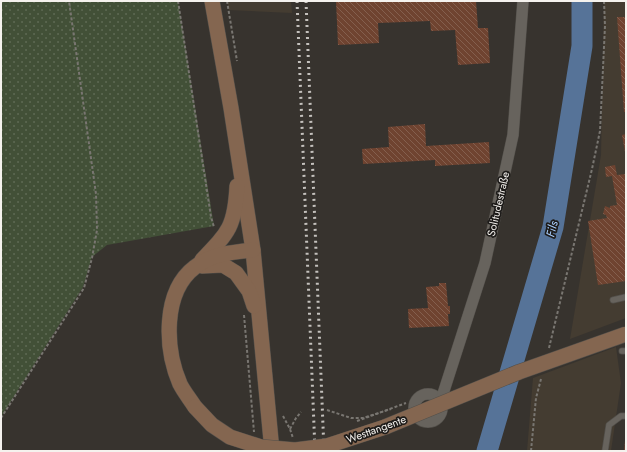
<svg xmlns="http://www.w3.org/2000/svg" width="627" height="452" viewBox="0 0 627 452" font-family="Jost,sans-serif">
	<defs>
		<pattern id="grass-dots" width="8" height="8" patternUnits="userSpaceOnUse"><rect width="8" height="8" fill="#425037"/><path d="M2 2h.1M6 6h.1" fill="none" stroke="#5e6a54" stroke-width="1.8" stroke-linecap="round"/></pattern>
		<pattern id="building-back-hatch" width="6" height="6" patternUnits="userSpaceOnUse"><rect width="6" height="6" fill="#6f4330"/><path d="M-1 5l2 2M0 0l6 6M5-1l2 2" fill="none" stroke="#845f4e"/></pattern>
	</defs>
	<rect width="100%" height="100%" fill="#37332e"/>
	<!-- built -->
	<g fill="#443c31">
		<path d="M 227,1 L 291,1 L 292,13 L 229,10 Z"/>
		<path d="M 604,1 L 626,1 L 626,318 L 570,339 L 601,155 Z"/>
		<path d="M 616,347 L 621,383 L 611,451 L 527,451 L 533,378 Z"/>
	</g>
	<!-- grass -->
	<path fill="url(#grass-dots)" d="M 1,1 L 178,1 L 214,226 L 107,245 L 92,257 L 83,287 L 1,417 Z"/>
	<g fill="none" stroke-linecap="round" stroke-linejoin="round">
		<!-- river -->
		<path stroke="#567398" stroke-width="21" d="M 487,451 L 553,227 L 582,46 L 582,1"/>
	</g>
	<!-- building -->
	<g fill="url(#building-back-hatch)">
		<path d="M 336,1 L 476,1 L 478,28 L 488,28 L 490,63 L 458,65 L 455,30 L 431,31 L 430,21 L 378,23 L 379,43 L 338,45 Z"/>
		<path d="M 617,17 L 626,17 L 626,112 L 624,112 Z"/>
		<path d="M 425,124 L 426,146 L 489,142 L 490,163 L 435,166 L 435,160 L 363,164 L 362,149 L 389,147 L 388,127 Z"/>
		<path d="M 626,134 L 626,152 L 625,152 L 622,135 Z"/>
		<path d="M 615,165 L 617,175 L 626,174 L 626,281 L 598,285 L 588,221 L 607,218 L 606,215 L 603,214 L 605,206 L 610,208 L 610,206 L 617,205 L 612,176 L 606,177 L 605,167 Z"/>
		<path d="M 439,283 L 446,283 L 448,306 L 450,306 L 450,314 L 448,314 L 449,326 L 409,328 L 408,309 L 428,308 L 426,287 L 439,286 Z"/>
		<path d="M 625,441 L 626,441 L 626,451 L 624,451 Z"/>
	</g>
	<g fill="none" stroke-linecap="round" stroke-linejoin="round">
		<defs>
			<g id="lane">
				<path d="M 613,300 L 626,297"/>
				<path d="M 622,351 L 626,351"/>
				<path d="M 605,451 L 609,425 L 621,416 L 626,416"/>
			</g>
			<g id="street">
				<circle cx="428" cy="408" r="14"/>
				<path d="M 441,400 L 485,263 L 513,135 L 523,1"/>
			</g>
			<g id="secondary">
				<path d="M 212,1 L 231,108 L 253,250 L 272,451"/>
				<path d="M 202,260 C 229,232 235,226 237,186"/>
				<path d="M 202,266 L 223,265 L 236,273 L 249,291 L 254,306"/>
				<path d="M 195,407 C 190,399 184,392 180,384 C 165,349 162,292 195,267 C 211,254 233,252 253,250"/>
			</g>
		</defs>
		<!-- lane casing -->
		<use href="#lane" stroke="#524f4a" stroke-width="7"/>
		<!-- street casing -->
		<use href="#street" stroke="#524f4a" stroke-width="12"/>
		<!-- secondary casing -->
		<use href="#secondary" stroke="#524f4a" stroke-width="16"/>
		<!-- path -->
		<g stroke="#797671" stroke-width="2" stroke-dasharray="3 2" stroke-linecap="butt">
			<path d="M 178,1 L 211,217 L 214,227"/>
			<path d="M 227,1 L 237,61"/>
			<path d="M 244,315 L 254,432"/>
			<path d="M 549,348 L 592,169 L 600,131 L 605,26 L 604,1"/>
			<path d="M 327,410 L 351,418 L 363,418 L 391,409"/>
			<path d="M 283,416 L 290,429 L 293,438"/>
			<path d="M 1,418 L 84,288 L 92,258 L 97,230 L 96,194 L 69,1"/>
			<path d="M 290,429 L 296,418 L 301,412"/>
			<path d="M 531,451 L 536,398 L 541,379"/>
		</g>
		<!-- lane -->
		<use href="#lane" stroke="#67635d" stroke-width="5.5"/>
		<!-- street -->
		<use href="#street" stroke="#67635d" stroke-width="11"/>
		<!-- secondary -->
		<use href="#secondary" stroke="#846650" stroke-width="15"/>
		<!-- rail -->
		<g stroke="#c4c1bd" stroke-width="3" stroke-dasharray="2 4" stroke-linecap="butt">
			<path d="M 297,1 L 315,451"/>
			<path d="M 306,1 L 324,451"/>
		</g>
		<defs>
			<path id="secondary-bridge" d="M 195,407 L 212,425 L 230,437 L 261,447 L 295,450 L 327,446 L 385,427 L 519,372 L 626,334"/>
		</defs>
		<!-- secondary-bridge casing -->
		<use href="#secondary-bridge" stroke="#524f4a" stroke-width="16" stroke-linecap="butt"/>
		<!-- path-bridge -->
		<path stroke="#797671" stroke-width="2" stroke-dasharray="3 2" stroke-linecap="butt" d="M 357,421 L 406,403"/>
		<!-- secondary-bridge -->
		<use href="#secondary-bridge" stroke="#846650" stroke-width="15"/>
	</g>
	<g text-anchor="middle" dominant-baseline="central" stroke-width="3.5" stroke-linejoin="round" paint-order="stroke">
		<!-- street labels -->
		<g font-size="11" fill="#f5f2ee" stroke="#1d1b19">
			<text transform="translate(498 204) rotate(-77)">Solitudestraße</text>
			<text transform="translate(376 429) rotate(-20)">Westtangente</text>
		</g>
		<!-- water labels -->
		<g font-size="12" font-style="italic" fill="#a9cffe" stroke="#1d1b19">
			<text transform="translate(552 229) rotate(-76)">Fils</text>
		</g>
	</g>
	<!-- border -->
	<rect width="627" height="452" fill="none" stroke="#f5f2ee" stroke-width="4"/>
</svg>
